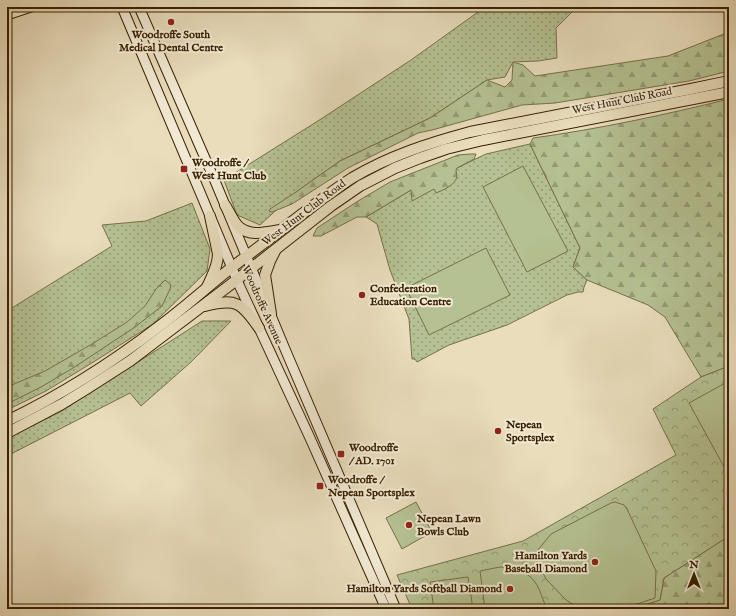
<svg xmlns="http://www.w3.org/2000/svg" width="736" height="616" viewBox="0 0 736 616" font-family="'IM FELL English',serif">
	<defs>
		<pattern id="grass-dots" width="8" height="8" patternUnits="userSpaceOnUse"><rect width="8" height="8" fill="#b5c192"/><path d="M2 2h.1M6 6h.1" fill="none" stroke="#949c75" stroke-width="1.8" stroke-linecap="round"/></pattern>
		<pattern id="forest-firs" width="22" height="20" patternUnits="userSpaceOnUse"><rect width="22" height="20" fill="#b5c192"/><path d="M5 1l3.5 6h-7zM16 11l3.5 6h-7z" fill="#949c75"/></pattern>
		<pattern id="park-crowns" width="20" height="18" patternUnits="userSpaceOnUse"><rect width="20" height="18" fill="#b5c192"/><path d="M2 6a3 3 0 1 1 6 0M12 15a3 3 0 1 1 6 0" fill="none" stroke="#949c75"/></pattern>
	</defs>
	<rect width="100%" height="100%" fill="#e9ddbc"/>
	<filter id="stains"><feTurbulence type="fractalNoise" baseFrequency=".005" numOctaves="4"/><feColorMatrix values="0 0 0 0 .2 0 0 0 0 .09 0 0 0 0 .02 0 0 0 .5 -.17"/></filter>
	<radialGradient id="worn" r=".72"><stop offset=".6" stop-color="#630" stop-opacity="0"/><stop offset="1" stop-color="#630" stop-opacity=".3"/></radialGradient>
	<!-- grass -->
	<g fill="url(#grass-dots)" stroke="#767049">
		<path d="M 485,7 L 579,7 L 572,12 L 556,28 L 557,58 L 538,61 L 513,62 L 505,77 L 487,80 L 430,118 L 340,161 L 296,192 L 260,225 L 237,215 L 224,180 L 321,119 L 411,60 Z"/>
		<path d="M 528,124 L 528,127 L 473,139 L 336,198 L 335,197 L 340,191 L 368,173 L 436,145 Z"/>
		<path d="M 530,144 L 580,248 L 573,267 L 587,280 L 584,287 L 583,292 L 578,292 L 567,295 L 507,325 L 449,345 L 417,362 L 415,359 L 412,359 L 409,319 L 397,288 L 390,270 L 377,224 L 366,217 L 411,190 L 486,154 Z"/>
		<path d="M 192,203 L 210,249 L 207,271 L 153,324 L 95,361 L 46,391 L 7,410 L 7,311 L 112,246 L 102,225 L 146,221 Z"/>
		<path d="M 202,321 L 231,321 L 191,362 L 141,406 L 130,393 L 7,456 L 7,438 L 60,412 Z"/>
	</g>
	<!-- forest -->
	<g fill="url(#forest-firs)" stroke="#767049">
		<path d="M 729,32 L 729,71 L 689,81 L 555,103 L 522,105 L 432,130 L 418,133 L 348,168 L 292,204 L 272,212 L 269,211 L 270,209 L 296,192 L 340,161 L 430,118 L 487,80 L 505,87 L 512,80 L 513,62 L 523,65 L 535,76 L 668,56 Z"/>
		<path d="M 729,99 L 729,366 L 701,377 L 665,317 L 648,305 L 587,280 L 573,267 L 580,248 L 530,144 L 533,138 C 599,129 664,115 729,99 Z"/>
		<path d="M 470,154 L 476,154 L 474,159 L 457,168 L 456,170 C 456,170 457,176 457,176 C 456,185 443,190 436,193 L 434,189 L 412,201 L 411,190 L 366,217 L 357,217 L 321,236 L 313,236 L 317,228 L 358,201 L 390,182 L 458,155 Z"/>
		<path d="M 165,280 L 171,285 L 170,289 L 162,306 L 135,327 L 73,368 L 41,387 L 7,404 L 7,387 L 45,371 L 92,344 L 127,322 L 145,306 L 156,289 Z"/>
		<path d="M 729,536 L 729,609 L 633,609 L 660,600 L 664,578 Z"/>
	</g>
	<!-- park -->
	<path fill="url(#park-crowns)" stroke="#767049" d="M 729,366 L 729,536 L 664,578 L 660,600 L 632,609 L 412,609 L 397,575 L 523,541 L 676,455 L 653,409 L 701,377 Z"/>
	<!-- pitch -->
	<g fill="#b5c192" stroke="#767049">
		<path d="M 523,166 L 568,251 L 527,272 L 483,187 Z"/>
		<path d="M 486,248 L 510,295 L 429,335 L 406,288 Z"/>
		<path d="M 729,381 L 729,476 L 689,403 Z"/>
		<path d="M 416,502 L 432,532 L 402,549 L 386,518 Z"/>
		<path d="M 615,502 L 624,505 L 627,509 L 656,571 L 655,598 L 637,604 L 615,609 L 580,609 L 566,600 L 546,579 L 534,555 L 551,534 L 611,503 Z"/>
		<path d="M 500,567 C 513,567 527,571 535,582 C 540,589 543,601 547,609 L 485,609 L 480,571 Z"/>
		<path d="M 468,577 L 473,609 L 434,609 L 430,582 Z"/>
	</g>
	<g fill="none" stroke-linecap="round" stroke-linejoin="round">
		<defs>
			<g id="secondary">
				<path d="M 122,7 L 240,287 L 310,438 L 386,609"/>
				<path d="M 139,7 L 215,181 L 285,349 L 396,609"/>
				<path d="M 7,15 L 31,7"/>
			</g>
			<g id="primary">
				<path d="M 225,205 C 229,211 234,223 239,227 C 251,237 266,232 280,230"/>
				<path d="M 207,287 C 212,276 218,266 218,254 L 210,216"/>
				<path d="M 205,306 C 236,298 241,302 259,328"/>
				<path d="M 271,314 L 265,275 L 270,261 L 275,251"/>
				<path d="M 7,421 C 61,395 113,362 161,325 C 185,307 207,287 231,268 C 256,249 281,230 306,211 C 321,200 336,188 352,178 C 389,156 429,143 470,132 L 691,89 L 729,81"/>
				<path d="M 7,433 L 62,404 L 88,388 L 130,361 L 230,285 L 331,206 L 360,186 L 395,168 L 420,158 L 446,149 L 483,140 L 729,92"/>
			</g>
		</defs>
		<!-- secondary casing -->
		<use href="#secondary" stroke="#382000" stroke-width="11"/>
		<!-- primary casing -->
		<use href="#primary" stroke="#382000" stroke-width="12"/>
		<!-- secondary -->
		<use href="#secondary" stroke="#f1e9d3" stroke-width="9"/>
		<!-- primary -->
		<use href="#primary" stroke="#e9ddbc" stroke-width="10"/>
	</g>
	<!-- markers -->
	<g fill="#8f2418" stroke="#f1e9d3" stroke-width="1.5">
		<circle cx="171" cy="22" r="4"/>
		<rect x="180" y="165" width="8" height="8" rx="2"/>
		<circle cx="362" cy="295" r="4"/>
		<circle cx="498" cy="431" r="4"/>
		<rect x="337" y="450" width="8" height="8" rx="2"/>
		<rect x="316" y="482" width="8" height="8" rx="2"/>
		<circle cx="409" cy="525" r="4"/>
		<circle cx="595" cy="562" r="4"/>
		<circle cx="510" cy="589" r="4"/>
	</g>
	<g text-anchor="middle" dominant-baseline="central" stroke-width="4" stroke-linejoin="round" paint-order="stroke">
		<!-- poi labels -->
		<g font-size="11" font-weight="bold" fill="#382000" stroke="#f1e9d3" text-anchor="start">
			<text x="171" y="35" text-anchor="middle">Woodroffe South<tspan x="171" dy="13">Medical Dental Centre</tspan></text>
			<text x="192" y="163">Woodroffe /<tspan x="192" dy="13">West Hunt Club</tspan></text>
			<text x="370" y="289">Confederation<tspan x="370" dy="13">Education Centre</tspan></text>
			<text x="506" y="425">Nepean<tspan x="506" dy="13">Sportsplex</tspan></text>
			<text x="349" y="448">Woodroffe<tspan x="349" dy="13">/ AD. 1701</tspan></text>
			<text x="328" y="480">Woodroffe /<tspan x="328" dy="13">Nepean Sportsplex</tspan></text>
			<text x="417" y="519">Nepean Lawn<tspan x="417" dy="13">Bowls Club</tspan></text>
			<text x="587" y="556" text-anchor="end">Hamilton Yards<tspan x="587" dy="13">Baseball Diamond</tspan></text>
			<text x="502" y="589" text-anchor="end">Hamilton Yards Softball Diamond</text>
		</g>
		<!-- street labels -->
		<g font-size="11" fill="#382000" stroke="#f1e9d3">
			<text transform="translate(622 101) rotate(-11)">West Hunt Club Road</text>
			<text transform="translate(304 213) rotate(-37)">West Hunt Club Road</text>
			<text transform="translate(262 305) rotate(66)">Woodroffe Avenue</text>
		</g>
	</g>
	<!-- margin -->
	<rect width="736" height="616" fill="none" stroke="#e9ddbc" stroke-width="24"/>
	<rect x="8" y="8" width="720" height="600" fill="none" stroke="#382000" stroke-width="2"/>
	<rect x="12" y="12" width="712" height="592" fill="none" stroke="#382000"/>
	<!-- north arrow -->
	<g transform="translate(694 574)" stroke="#f1e9d3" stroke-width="3" paint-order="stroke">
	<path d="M0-3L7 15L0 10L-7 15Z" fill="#382000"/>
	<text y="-6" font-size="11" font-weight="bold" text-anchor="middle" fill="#382000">N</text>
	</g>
	<rect width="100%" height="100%" filter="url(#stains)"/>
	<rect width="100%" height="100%" fill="url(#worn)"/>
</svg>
